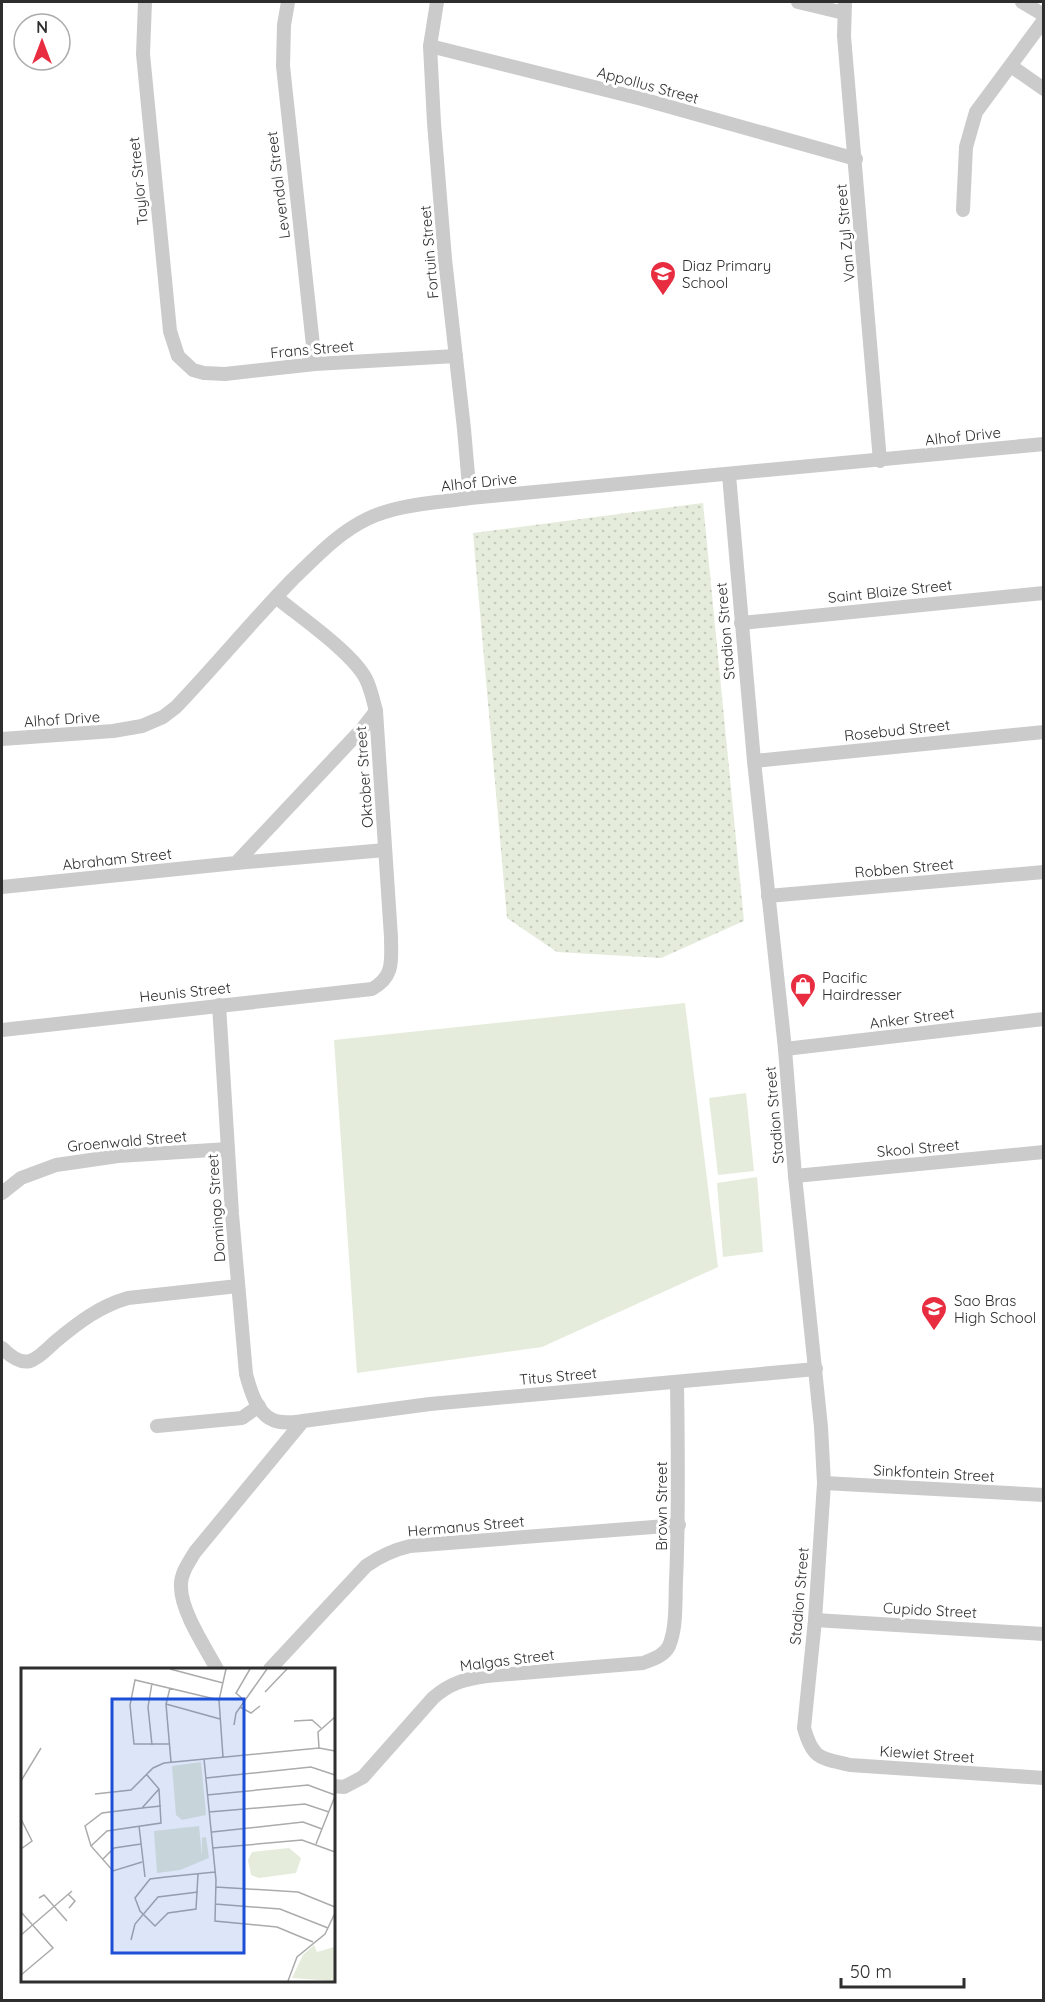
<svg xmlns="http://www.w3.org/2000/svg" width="1045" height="2002" viewBox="0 0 1045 2002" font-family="Quicksand,sans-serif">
	<defs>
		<pattern id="park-dots" width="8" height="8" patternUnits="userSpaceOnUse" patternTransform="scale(1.5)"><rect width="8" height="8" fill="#e5ecdb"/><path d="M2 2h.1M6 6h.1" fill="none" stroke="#c5cbbc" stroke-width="1.8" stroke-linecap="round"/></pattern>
	</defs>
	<rect width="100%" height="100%" fill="#fff"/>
	<!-- grass -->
	<g fill="#e5ecdb">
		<path d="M 685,1003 L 718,1267 L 542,1347 L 357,1373 L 334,1040 Z"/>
		<path d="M 746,1093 L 754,1171 L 718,1175 L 709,1098 Z"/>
		<path d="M 757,1177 L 763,1252 L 723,1257 L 717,1183 Z"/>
	</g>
	<!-- park -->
	<path fill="url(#park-dots)" d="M 703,503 L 744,921 L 661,958 L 557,952 L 507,918 L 473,533 Z"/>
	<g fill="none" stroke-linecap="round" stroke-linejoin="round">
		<!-- minor -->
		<g stroke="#cbcbcb" stroke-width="14">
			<path d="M 145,2 L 143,54 L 170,331 L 178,356 L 193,370 L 204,373 L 225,374 L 315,364 L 456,356"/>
			<path d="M 288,2 L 284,25 L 283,66 L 315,364"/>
			<path d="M 437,2 L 430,46 L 434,123 L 445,259 L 464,429 L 470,498"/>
			<path d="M 798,2 L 844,13"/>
			<path d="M 845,2 L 844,36 L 880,461"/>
			<path d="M 1022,2 L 1044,15"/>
			<path d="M 430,46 L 642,99 L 856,159"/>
			<path d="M 1011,66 L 1044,89"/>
			<path d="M 963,210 L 966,147 L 976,112 L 1044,20"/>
			<path d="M 729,475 L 754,761 L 785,1049 L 795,1176 L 821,1427 L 824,1483 L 815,1620 L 804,1728 C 813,1760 821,1758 850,1765 L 1044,1778"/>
			<path d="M 741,623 L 1044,593"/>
			<path d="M 2,739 L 113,731 L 142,726 L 163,717 L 176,707 C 216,665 253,620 293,579 C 316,557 338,533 367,519 C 398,504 436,503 470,498 L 1044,444"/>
			<path d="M 754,761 L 1044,732"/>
			<path d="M 236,863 L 385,850"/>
			<path d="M 2,887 L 236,863 L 362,729 L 376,711"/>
			<path d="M 768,896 L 1044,872"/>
			<path d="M 219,1005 L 232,1214 L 246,1374 C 250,1389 257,1414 273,1420 C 282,1424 294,1422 303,1421"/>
			<path d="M 2,1030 L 372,989 C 395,976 391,960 391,937 L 376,711 C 373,700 371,689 366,679 C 353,653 300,617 276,597"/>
			<path d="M 785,1049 L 1044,1019"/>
			<path d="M 795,1176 L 1044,1152"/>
			<path d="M 2,1193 L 21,1178 L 56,1165 L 118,1156 L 228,1149"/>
			<path d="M 2,1348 C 9,1355 20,1364 30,1361 C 40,1358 49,1347 56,1341 C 79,1322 100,1306 128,1298 L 238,1286"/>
			<path d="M 157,1426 L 242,1418 L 259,1406"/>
			<path d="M 824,1483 L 1044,1495"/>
			<path d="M 815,1620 L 1044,1634"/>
			<path d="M 217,1669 C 205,1647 181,1611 181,1587 C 180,1574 189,1562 195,1552 L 303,1421 L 430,1404 L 816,1369"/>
			<path d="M 270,1669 L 366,1566 C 380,1556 393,1550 410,1546 L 679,1525"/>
			<path d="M 333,1786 L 344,1787 L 363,1777 L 433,1698 C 450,1683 465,1679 487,1676 L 643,1663 C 653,1659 664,1656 669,1646 C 677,1627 675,1601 676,1581 C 679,1515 678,1448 677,1382"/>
		</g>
	</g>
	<!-- icons -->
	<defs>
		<symbol id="school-pin" viewBox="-11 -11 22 30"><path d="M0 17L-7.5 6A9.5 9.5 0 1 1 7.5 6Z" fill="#e82d41" stroke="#fff"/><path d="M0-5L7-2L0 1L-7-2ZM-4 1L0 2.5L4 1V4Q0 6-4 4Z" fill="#fff"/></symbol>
		<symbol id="shop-pin" viewBox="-11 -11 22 30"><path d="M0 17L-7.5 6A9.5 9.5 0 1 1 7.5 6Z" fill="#e82d41" stroke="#fff"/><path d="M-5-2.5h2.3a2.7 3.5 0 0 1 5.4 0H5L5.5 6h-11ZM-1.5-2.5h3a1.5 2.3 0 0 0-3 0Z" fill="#fff"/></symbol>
	</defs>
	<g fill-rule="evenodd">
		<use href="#school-pin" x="648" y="259" width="30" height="40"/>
		<use href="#shop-pin" x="788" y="971" width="30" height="40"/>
		<use href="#school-pin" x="919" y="1294" width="30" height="40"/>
	</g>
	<g text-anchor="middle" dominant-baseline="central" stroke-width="6" stroke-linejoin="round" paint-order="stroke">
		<!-- street labels -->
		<g font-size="15" fill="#2e2e2e" stroke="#fff">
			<text transform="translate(648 85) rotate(15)">Appollus Street</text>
			<text transform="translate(138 181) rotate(-96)">Taylor Street</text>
			<text transform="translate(278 185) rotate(-97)">Levendal Street</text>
			<text transform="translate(845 233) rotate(-95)">Van Zyl Street</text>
			<text transform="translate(429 252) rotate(-95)">Fortuin Street</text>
			<text transform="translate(312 349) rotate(-5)">Frans Street</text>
			<text transform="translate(963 436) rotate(-6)">Alhof Drive</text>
			<text transform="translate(479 482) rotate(-6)">Alhof Drive</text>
			<text transform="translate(890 591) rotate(-6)">Saint Blaize Street</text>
			<text transform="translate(725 631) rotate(-95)">Stadion Street</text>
			<text transform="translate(62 719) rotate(-4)">Alhof Drive</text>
			<text transform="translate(897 730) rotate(-6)">Rosebud Street</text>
			<text transform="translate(364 777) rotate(-94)">Oktober Street</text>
			<text transform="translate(117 859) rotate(-6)">Abraham Street</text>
			<text transform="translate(904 868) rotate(-5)">Robben Street</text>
			<text transform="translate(185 992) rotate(-6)">Heunis Street</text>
			<text transform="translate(912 1018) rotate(-7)">Anker Street</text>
			<text transform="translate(774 1115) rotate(-95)">Stadion Street</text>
			<text transform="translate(127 1141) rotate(-5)">Groenwald Street</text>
			<text transform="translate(918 1148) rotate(-5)">Skool Street</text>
			<text transform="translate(216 1208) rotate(-94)">Domingo Street</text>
			<text transform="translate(558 1376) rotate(-5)">Titus Street</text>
			<text transform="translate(934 1473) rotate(3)">Sinkfontein Street</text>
			<text transform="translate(661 1506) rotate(-90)">Brown Street</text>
			<text transform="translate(466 1526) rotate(-5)">Hermanus Street</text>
			<text transform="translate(799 1596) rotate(-85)">Stadion Street</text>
			<text transform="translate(930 1610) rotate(3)">Cupido Street</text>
			<text transform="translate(507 1660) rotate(-7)">Malgas Street</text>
			<text transform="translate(927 1754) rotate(4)">Kiewiet Street</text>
		</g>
		<!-- poi labels -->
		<g font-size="15" fill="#2e2e2e" stroke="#fff" text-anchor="start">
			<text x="682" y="265">Diaz Primary<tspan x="682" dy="17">School</tspan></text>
			<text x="822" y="977">Pacific<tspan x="822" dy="17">Hairdresser</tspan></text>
			<text x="954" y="1300">Sao Bras<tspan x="954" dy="17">High School</tspan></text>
		</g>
	</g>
	<!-- overview -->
	<g transform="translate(21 1668)">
		<rect width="314" height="314" fill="#fff"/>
		<path d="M 178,158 L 181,188 L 181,170 L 185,169 L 188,190 L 159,202 L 136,205 L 133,163 ZM 293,277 L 296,284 L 313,279 L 313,313 L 271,310 L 282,287 Z" fill="#e5ecdb"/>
		<path d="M 180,94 L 185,147 L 161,152 L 155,147 L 151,98 ZM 268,180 L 280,190 L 275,205 L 238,210 L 230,207 L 227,192 L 231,184 Z" fill="#e5ecdb"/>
		<path fill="none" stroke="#ababab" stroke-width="1.5" d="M 149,1 L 202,15M 149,20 L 145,36 L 150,94M 244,24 L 266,1M 223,32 L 215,25 L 229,1M 145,36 L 199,51M 219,39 L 230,45 L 239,38M 273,53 L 291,52 L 300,60M 213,57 L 215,45 L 246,1M 149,76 L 113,76 L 109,37 L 114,12 L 198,32M 131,77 L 127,39 L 131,15M 298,80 L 297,64 L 314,49M 202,89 L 198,32 L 205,1M 183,91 L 195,212 L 194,253 L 256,259 L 292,274M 185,110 L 290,99 L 314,107M 0,113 L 20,80M 74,126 L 110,122 L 132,100 L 143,95 L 298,80 L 314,83M 186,127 L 287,117 L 314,127M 121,140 L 140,138M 188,144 L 284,136 L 308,144M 0,151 L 11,173 L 0,181M 118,158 L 124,209M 191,164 L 282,154 L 301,161M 295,176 L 314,128M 70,178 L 86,163 L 140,155 L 138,121 L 126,107M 192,180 L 281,172 L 314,184M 82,191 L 93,180 L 120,176M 121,194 L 92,203 L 70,178 L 64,158 L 81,145 L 121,140 L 138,121M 177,206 L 175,241 L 147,245 L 134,258 L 119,243 L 114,230 L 129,211 L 145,209 L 194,204M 195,219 L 277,224 L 314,239M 47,226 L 54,233 L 48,240M 18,230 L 23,227 L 46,253M 194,236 L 259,241 L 307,260M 0,244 L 32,280 L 0,307M 0,267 L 51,223M 110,272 L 114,256 L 137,229 L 177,224M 267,313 L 276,289 L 304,266 L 314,245"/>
		<path fill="#1d4ed8" fill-opacity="0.15" stroke="#1d4ed8" stroke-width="3" d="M 91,31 L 223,31 L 223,285 L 91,285 Z"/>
		<rect width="314" height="314" fill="none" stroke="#2e2e2e" stroke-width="3"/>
	</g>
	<!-- border -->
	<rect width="1045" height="2002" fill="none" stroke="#2e2e2e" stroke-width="6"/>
	<!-- north arrow -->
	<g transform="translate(42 42)"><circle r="28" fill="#ffffff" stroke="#ababab" stroke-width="1.5"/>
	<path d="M0-4.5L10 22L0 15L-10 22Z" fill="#e82d41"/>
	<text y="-9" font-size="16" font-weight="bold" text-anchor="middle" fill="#2e2e2e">N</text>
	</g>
	<!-- scale -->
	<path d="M841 1978v9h123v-9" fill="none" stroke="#2e2e2e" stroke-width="3"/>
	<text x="850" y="1978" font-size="18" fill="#2e2e2e" stroke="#ffffff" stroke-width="4.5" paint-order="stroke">50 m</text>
</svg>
